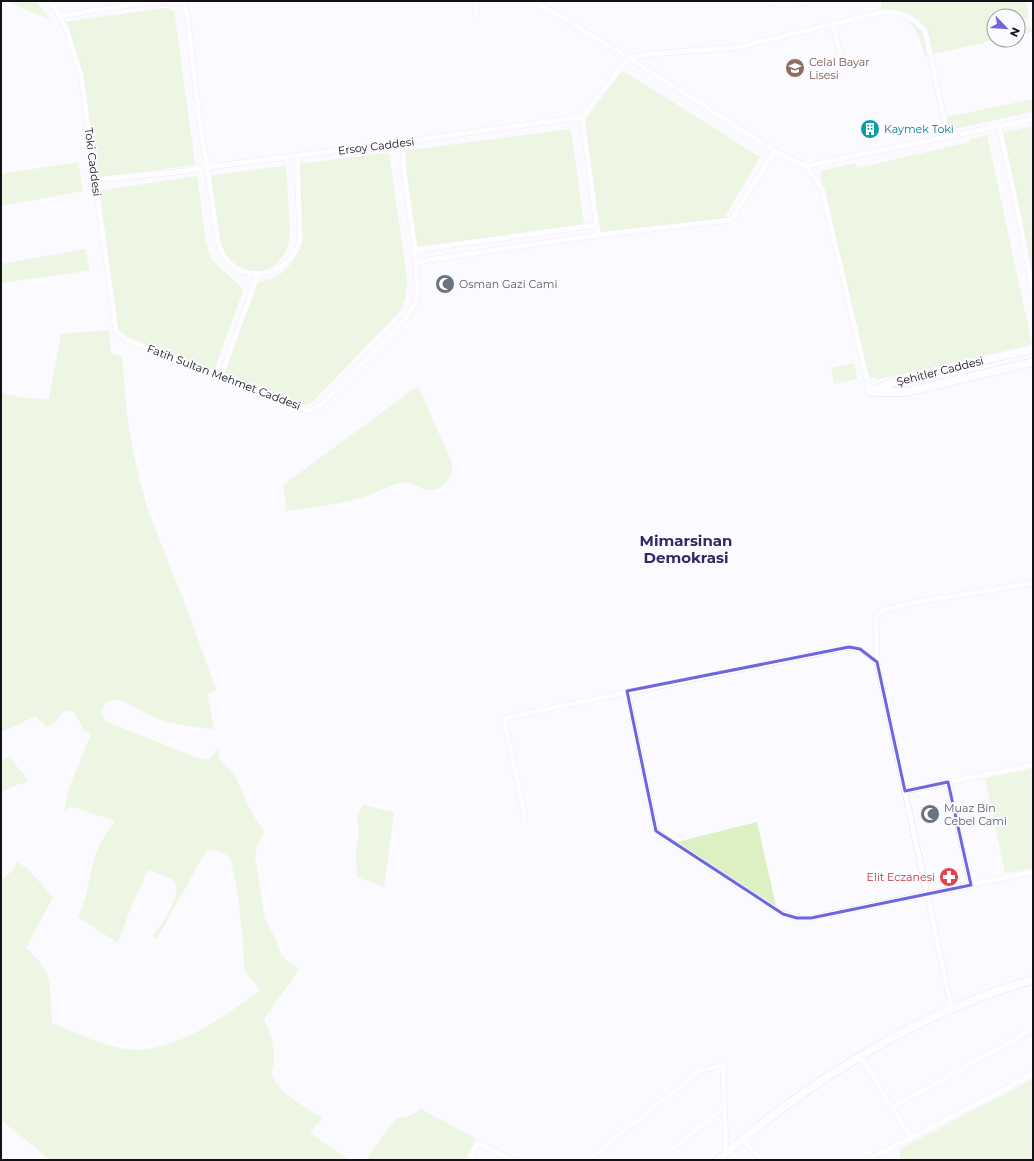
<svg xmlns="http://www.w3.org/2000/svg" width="1034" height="1161" viewBox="0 0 1034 1161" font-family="Montserrat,sans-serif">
	<rect width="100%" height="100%" fill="#fbfafe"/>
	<!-- green -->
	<g fill="#dcf0c3">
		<path d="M 9,1 L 36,1 L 51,20 L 30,12 Z"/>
		<path d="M 881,1 L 1026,1 L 1029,17 L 1025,20 L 1026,26 L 1032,28 L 1032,32 L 1018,35 L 1018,16 L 994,16 L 995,40 L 925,56 C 916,25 913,18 881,8 Z"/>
		<path d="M 165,8 L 174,11 L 175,16 L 195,165 L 95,178 L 82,82 L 64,22 Z"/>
		<path d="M 625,72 L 760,157 L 723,220 L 599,235 L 582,125 L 620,73 Z"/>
		<path d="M 1033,99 L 1033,112 L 944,131 L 942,118 Z"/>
		<path d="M 1033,126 L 1033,290 L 998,133 Z"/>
		<path d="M 571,129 L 584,225 L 415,248 L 401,155 L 402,151 Z"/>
		<path d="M 987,135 L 1032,344 L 879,379 L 868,377 L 863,373 L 820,174 L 821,171 L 856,163 L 857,168 L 970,142 L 970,139 Z"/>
		<path d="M 384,153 L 389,154 L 407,277 C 407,289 406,299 401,310 L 320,394 C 316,398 312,404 306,405 C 290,408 239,384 221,377 L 254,286 L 260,282 L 269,280 L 279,275 L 288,268 L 294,259 L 299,246 L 298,164 Z"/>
		<path d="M 78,162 L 83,191 L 1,206 L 1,174 Z"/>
		<path d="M 286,166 L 290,232 L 288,247 L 283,256 L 276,264 L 266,271 L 244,272 L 222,257 L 217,247 L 206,176 Z"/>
		<path d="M 197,176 L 206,243 L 212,260 L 241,287 L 243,291 L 213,373 L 128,340 L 116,331 L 98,191 Z"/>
		<path d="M 85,249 L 90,270 L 74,273 L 1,283 L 1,264 Z"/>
		<path d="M 109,330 L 111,353 L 122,357 L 127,416 L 133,451 L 140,482 L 148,510 L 190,617 L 216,690 L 207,693 L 214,729 C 194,727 175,725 156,718 C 143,713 131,703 117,700 C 103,698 97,715 108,722 L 195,757 C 205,760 212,762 215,750 L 218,750 L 220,761 L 235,775 L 248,807 L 264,832 L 256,849 L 255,857 L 265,919 L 275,938 L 280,952 L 286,960 L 299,969 L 264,1019 C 270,1032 275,1045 274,1061 C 274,1065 272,1069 272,1073 C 273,1090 309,1109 322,1118 L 310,1133 L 349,1160 L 50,1160 L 1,1120 L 1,880 L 12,871 L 17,862 L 27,868 L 53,897 L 26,948 C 56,974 49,988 52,1023 C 74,1032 100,1045 124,1049 C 172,1056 223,1017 261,990 L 244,970 L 243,941 L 238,896 L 231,860 L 228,856 L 224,854 L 210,849 L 206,851 L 157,938 L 153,936 C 161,925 188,889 171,879 C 165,875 155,873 148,870 L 131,907 L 118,943 L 78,917 C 87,899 88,882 93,863 C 97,847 105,834 115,821 L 73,807 L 68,808 L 64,811 L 69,788 L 91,734 L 84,730 L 74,712 C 62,708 61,714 55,722 C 53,725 49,726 46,727 L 36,716 L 1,732 L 1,393 L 25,398 L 49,399 L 61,334 Z"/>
		<path d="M 854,363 L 857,379 L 834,384 L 831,368 Z"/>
		<path d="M 418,386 L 451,461 C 454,472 450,482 441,487 C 422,497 417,479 400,483 C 389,486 377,492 366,496 C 340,504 313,508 285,511 L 286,502 L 283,485 Z"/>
		<path d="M 9,757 L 29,781 L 14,786 L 1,793 L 1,761 Z"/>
		<path d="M 1033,769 L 1033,868 L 1005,873 L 985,778 Z"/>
		<path d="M 363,805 L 394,812 L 384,887 L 357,877 L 356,850 L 359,833 L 357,815 Z"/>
		<path d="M 757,822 L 776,906 L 677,842 Z"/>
		<path d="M 1033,1079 L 1033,1160 L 900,1160 L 900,1149 Z"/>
		<path d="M 421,1109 L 475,1138 L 465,1160 L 366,1160 L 396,1118 L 410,1116 Z"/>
	</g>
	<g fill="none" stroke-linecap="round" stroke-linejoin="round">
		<defs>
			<g id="street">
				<path d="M 48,1 L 53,5 L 66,28 L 81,76 L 116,331 L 125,339 L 310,411 L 320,406 L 407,317 L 418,297 L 415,250 L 404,172 L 403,142"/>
				<path d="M 475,1 L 477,18"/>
				<path d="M 535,1 L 629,58 L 775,151 L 806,166 L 822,189 L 870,392"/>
				<path d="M 770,1 L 786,5 L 809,1"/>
				<path d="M 59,16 L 155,1 L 183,3 L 187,13 L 198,108 L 218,242 C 229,287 288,282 300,241 L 297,156"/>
				<path d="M 833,24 L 844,72"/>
				<path d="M 582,117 L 598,235 L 731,220 L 775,151"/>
				<path d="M 999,126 L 1018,213 L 1033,293"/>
				<path d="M 806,166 L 1033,119"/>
				<path d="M 95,180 L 187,171 L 208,167 L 403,142 L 582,117 L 629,58 L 650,54 L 739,47 L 882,12 C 900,11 914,17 925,31 L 948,136"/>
				<path d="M 415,250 L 597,225"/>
				<path d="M 415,262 L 598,235"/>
				<path d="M 221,376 L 258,274"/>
				<path d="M 877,662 L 876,619 L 877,615 L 884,610 L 917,602 L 1033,583"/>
				<path d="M 627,691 L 656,831 L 682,850 L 783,914 L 797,918 L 811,918 L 1033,872"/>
				<path d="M 948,782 L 971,885"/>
				<path d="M 905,791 L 1033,765"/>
				<path d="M 525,818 L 504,718 L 849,647 C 861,649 868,653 877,662 L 952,1010"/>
				<path d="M 861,1057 L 911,1138"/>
				<path d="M 893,1107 L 1033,1029"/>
				<path d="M 742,1140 L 762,1160"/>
				<path d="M 470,1160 L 477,1143 L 514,1160"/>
				<path d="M 588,1160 L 701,1070 L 723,1066 L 726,1154"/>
				<path d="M 659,1160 L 724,1108"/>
				<path d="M 866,1160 L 911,1138 L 1033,1074"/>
			</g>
			<g id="secondary">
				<path d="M 870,392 L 904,378 L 1033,349"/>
				<path d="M 875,392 L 906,392 L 1033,362"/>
				<path d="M 718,1160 C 805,1084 921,1010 1033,980"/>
			</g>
		</defs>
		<!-- street casing -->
		<use href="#street" stroke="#d2cfda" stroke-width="6"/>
		<!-- secondary casing -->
		<use href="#secondary" stroke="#d2cfda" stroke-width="9"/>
		<!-- street -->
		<use href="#street" stroke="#fff" stroke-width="5.5"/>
		<!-- secondary -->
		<use href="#secondary" stroke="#fff" stroke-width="8"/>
	</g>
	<!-- marked area -->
	<path d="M0 0H1034V1161H0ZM 849,647 L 860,649 L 877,662 L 905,791 L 948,782 L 971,885 L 811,918 L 797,918 L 783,914 L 656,831 L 627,691 Z" fill="#fbfafe" fill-opacity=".55" fill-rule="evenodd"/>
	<path fill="none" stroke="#6d66e0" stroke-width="3" stroke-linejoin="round" d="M 849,647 L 860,649 L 877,662 L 905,791 L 948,782 L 971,885 L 811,918 L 797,918 L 783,914 L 656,831 L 627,691 Z"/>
	<!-- icons -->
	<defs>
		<symbol id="school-disc" viewBox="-11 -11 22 22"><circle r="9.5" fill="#8d6e63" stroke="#fbfafe"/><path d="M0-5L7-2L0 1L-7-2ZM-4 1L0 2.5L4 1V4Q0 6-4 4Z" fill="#fff"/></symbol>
		<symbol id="building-disc" viewBox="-11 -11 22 22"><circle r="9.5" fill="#0f9aa8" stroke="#fbfafe"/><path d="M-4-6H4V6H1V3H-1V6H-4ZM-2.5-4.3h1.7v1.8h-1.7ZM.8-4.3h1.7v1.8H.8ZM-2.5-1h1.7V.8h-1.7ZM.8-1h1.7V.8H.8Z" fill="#fff"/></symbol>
		<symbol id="mosque-disc" viewBox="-11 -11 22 22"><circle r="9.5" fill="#6b7280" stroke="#fbfafe"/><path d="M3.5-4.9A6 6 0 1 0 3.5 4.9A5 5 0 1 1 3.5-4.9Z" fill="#fff"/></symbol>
		<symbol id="pharmacy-disc" viewBox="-11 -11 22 22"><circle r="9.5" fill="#e0444e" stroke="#fbfafe"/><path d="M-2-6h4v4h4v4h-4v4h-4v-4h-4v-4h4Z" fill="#fff"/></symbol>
	</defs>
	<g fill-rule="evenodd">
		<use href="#school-disc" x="784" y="57" width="22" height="22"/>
		<use href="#building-disc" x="859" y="118" width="22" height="22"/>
		<use href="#mosque-disc" x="434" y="273" width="22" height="22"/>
		<use href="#mosque-disc" x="919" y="803" width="22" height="22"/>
		<use href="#pharmacy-disc" x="938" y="866" width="22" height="22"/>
	</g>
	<g text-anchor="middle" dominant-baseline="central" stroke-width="4" stroke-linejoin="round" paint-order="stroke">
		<!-- education labels -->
		<g font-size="11" fill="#785e54" stroke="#fbfafe" text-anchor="start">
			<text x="809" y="62">Celal Bayar<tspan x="809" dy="13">Lisesi</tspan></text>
		</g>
		<!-- culture labels -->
		<g font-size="11" fill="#0d838f" stroke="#fbfafe" text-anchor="start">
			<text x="884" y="129">Kaymek Toki</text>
		</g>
		<!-- street labels -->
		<g font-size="11" fill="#131115" stroke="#fbfafe">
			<text transform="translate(376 146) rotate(-7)">Ersoy Caddesi</text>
			<text transform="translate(93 162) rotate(83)">Toki Caddesi</text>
			<text transform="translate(940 371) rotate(-14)">Şehitler Caddesi</text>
			<text transform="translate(224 377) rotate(21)">Fatih Sultan Mehmet Caddesi</text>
		</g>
		<!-- worship labels -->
		<g font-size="11" fill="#5b616d" stroke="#fbfafe" text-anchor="start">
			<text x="459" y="284">Osman Gazi Cami</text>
			<text x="944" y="808">Muaz Bin<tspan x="944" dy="13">Cebel Cami</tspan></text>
		</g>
		<!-- health labels -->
		<g font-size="11" fill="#be3a42" stroke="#fbfafe" text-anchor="end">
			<text x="935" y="877">Elit Eczanesi</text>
		</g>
		<!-- district labels -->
		<g font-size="15" font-weight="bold" fill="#2e2a65" stroke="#fbfafe">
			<text x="686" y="540">Mimarsinan<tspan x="686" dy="17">Demokrasi</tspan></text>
		</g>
	</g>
	<!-- border -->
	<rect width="1034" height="1161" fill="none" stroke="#131115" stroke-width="4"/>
	<!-- north arrow -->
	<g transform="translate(1006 28) rotate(115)"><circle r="19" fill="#fbfafe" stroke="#9e9da1"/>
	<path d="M0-3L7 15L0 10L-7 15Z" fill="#6d66e0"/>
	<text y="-6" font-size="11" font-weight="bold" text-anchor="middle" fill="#131115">N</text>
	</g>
</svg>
